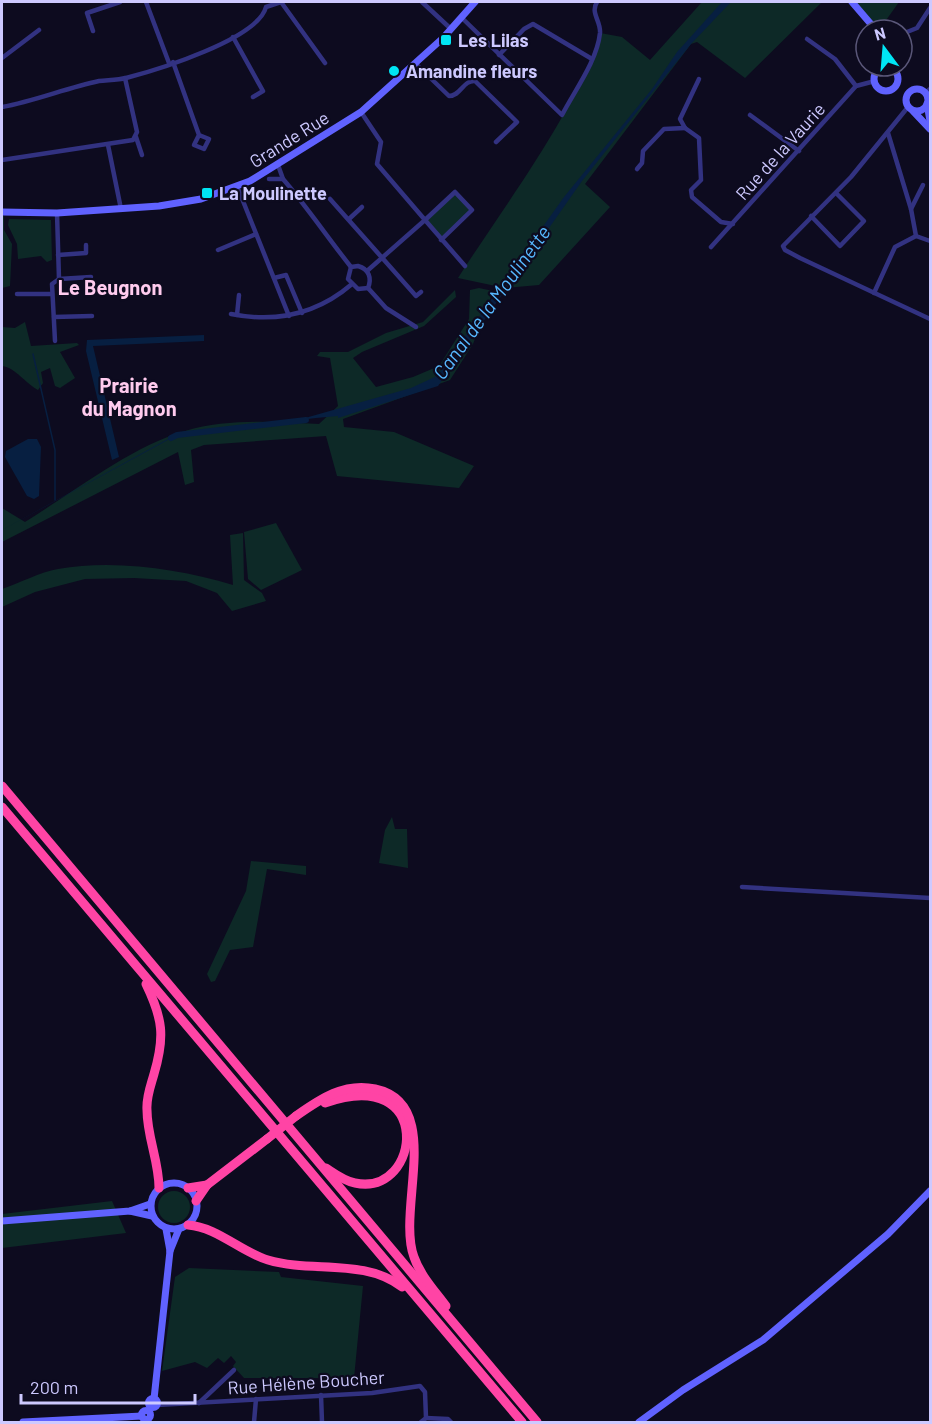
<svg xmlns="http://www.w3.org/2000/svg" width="932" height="1424" viewBox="0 0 932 1424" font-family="Barlow,sans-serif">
	<rect width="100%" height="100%" fill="#0d0b1f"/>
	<!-- green -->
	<g fill="#0d2927">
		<path d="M 702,2 L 822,2 L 745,78 L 697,42 L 691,44 L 585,184 L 610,207 L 539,285 L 505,288 L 458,278 C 505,204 574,116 600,33 L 622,37 L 650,60 Z"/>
		<path d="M 852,2 L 899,2 L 879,30 Z"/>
		<path d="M 455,192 L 472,210 L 441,240 L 425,220 Z"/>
		<path d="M 2,216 L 4,216 L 4,230 L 12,244 L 10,286 L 2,288 Z"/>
		<path d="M 9,219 L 51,220 L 52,260 L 47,262 L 41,256 L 18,259 L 17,244 L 8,225 Z"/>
		<path d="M 479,288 L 493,291 L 473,344 L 450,380 L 343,419 L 344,427 L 394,432 L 474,466 L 459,488 L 337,476 L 326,436 L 204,445 L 191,450 L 194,482 L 185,485 L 178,452 L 2,542 L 2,508 L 25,522 C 72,493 132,446 185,431 C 229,418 274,422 319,424 L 338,406 L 330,358 L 317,356 L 320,352 L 348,352 L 386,333 L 423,322 L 455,290 L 456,297 L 424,326 L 362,352 L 353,358 L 376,387 L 413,377 L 439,366 L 469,319 L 470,290 Z"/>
		<path d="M 25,322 L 31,346 L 77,343 L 79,345 L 60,352 L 75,378 L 60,388 L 55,386 L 50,368 L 41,372 L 43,383 L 38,390 C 25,383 16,368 2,366 L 2,327 L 15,328 Z"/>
		<path d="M 276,523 L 302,570 L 261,590 L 248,579 L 244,532 Z"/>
		<path d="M 243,533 L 244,580 L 262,593 L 266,601 L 232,611 L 217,593 L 186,581 L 134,578 L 85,579 L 35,592 L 2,607 L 2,589 C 20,583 40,572 58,569 C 114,559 180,569 233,585 L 230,535 Z"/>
		<path d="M 392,817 L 395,829 L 407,829 L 408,868 L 379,863 L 385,830 Z"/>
		<path d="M 251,861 L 306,866 L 306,875 L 267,869 L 253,947 L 230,950 L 215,981 L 211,982 L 207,974 L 246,891 Z"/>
		<circle cx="174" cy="1207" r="16"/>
		<path d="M 112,1201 L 126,1233 L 2,1248 L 2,1214 Z"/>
		<path d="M 189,1268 L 279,1272 L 281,1277 L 363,1286 L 354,1378 L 244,1378 L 233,1366 L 236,1362 L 231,1356 L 224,1363 L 218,1358 L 207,1368 L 195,1362 L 162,1371 L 175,1277 Z"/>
	</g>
	<!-- water -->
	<g fill="#071f41">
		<path d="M 722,2 L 731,2 L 691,44 L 582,181 L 438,386 L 338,418 L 338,416 L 316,418 L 177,435 L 2,530 L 177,434 L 305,418 L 411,388 L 437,376 L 564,197 L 652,89 L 677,52 Z"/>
		<path d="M 204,335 L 204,341 L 93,346 L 119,457 L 112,460 L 86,351 L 87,340 Z"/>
		<path d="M 28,439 L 37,439 L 41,447 L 39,496 L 34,499 L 27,496 L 5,457 L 6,451 Z"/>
	</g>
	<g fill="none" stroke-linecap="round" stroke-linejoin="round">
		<!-- stream -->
		<path stroke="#071f41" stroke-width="1.5" d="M 33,354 L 55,450 L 55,500"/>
		<!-- canal -->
		<path stroke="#071f41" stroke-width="6" d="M 171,438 L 177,435 L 306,420"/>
		<!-- street -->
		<g stroke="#323281" stroke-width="4.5">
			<path d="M 146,2 L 169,63"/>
			<path d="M 281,2 L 325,63"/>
			<path d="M 422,2 L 451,29"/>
			<path d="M 462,18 L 562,115 C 575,90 597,61 600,33 C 601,21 590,13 597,2"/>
			<path d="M 93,31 L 87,13 L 120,2"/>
			<path d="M 902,34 L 917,28 L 930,8"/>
			<path d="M 233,37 L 263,91 L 253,97"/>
			<path d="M 807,39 L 835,59 L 856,86"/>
			<path d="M 499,55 L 524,29 L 533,24 L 592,59"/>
			<path d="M 2,58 L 39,30"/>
			<path d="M 173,62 L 199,135 L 194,145 L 204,149 L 209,139 L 199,135"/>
			<path d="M 416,64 L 449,96 C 461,96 463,80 475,81 L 517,122 L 496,142"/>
			<path d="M 699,79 L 680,119 L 685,128 L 699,138 L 701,180 L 691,190 L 692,197 L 721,222 L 733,224"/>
			<path d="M 925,93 L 930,89"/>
			<path d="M 2,107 C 35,101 66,88 99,81 C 108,80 118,80 126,78 C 157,70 258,39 266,7 L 281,2"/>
			<path d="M 908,107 L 851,177 L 783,246 L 785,250 L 800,258 L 930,319"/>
			<path d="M 361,112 L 381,142 L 377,164 L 425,220 L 367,271"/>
			<path d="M 750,115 L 799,151"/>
			<path d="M 888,133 L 911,209 L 916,236 L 930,241"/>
			<path d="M 136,137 L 142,155"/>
			<path d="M 108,145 L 121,209"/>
			<path d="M 2,160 L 133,140 L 137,132 L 125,78"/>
			<path d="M 278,165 L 283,179"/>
			<path d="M 637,169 L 642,163 L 643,151 L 664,129 L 685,128"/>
			<path d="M 269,179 L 283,179 C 307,207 328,238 351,267"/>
			<path d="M 237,186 L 289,316"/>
			<path d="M 330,199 L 416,296 L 421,292"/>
			<path d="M 911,209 L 923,185"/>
			<path d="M 811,216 L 840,246 L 864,221 L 836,193"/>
			<path d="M 349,219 L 362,207"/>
			<path d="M 441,240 L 472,210 L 455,192 L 425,220 L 465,266"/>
			<path d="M 711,247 L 856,86 L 875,81"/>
			<path d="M 218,250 L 256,234"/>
			<path d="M 58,255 L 86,253 L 86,245"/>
			<path d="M 358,266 C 369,269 372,278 368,288 L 358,289 L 348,279 L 351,267 Z"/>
			<path d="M 274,278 L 286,275 L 302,313"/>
			<path d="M 59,279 L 91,277"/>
			<path d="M 368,288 L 386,308 L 416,327"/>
			<path d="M 874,293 L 895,247 L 916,236"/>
			<path d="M 17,294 L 52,294"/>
			<path d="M 231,314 C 276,323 317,314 352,284"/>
			<path d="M 237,315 L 239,295"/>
			<path d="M 54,317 L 92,316"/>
			<path d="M 55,341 L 52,284 L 59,279 L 57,213"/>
			<path d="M 742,887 L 930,898"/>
			<path d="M 321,1395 L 322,1422"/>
			<path d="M 199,1403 L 234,1370"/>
			<path d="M 157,1405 L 372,1393 L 420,1386 L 425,1392 L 426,1418 L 421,1422"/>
			<path d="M 426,1418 L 448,1419 L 451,1422"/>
			<path d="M 254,1422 L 256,1399"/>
		</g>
		<!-- secondary -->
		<g stroke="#6062ff" stroke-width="7">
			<path d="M 852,2 L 876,30"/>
			<circle cx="886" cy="79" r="12"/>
			<circle cx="917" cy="100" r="11"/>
			<path d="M 927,104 L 930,121"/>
			<path d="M 913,111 L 930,129"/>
			<path d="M 2,212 L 57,213 L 159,206 L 201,199 L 250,181 L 361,112 L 443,38 L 475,2"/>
			<circle cx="174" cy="1206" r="23"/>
			<path d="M 130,1211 L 152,1216"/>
			<path d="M 2,1221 L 130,1211 L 150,1204"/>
			<path d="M 170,1251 L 179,1229"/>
			<circle cx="153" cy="1403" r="4.5"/>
			<path d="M 154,1399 L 170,1251 L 166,1229"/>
			<circle cx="146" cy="1415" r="4.5"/>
			<path d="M 23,1422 L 142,1416"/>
			<path d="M 639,1422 L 683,1390 L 763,1340 L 888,1234 L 930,1191"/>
		</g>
		<!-- highway -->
		<g stroke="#ff44a5" stroke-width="9">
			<path d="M 2,786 L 537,1422"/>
			<path d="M 2,807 L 522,1422"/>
			<path d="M 146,984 C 163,1019 165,1037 154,1074 C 151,1085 146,1097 147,1110 C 147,1137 159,1161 159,1188"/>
			<path d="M 325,1103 C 435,1064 422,1197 355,1183 C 344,1181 335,1174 326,1168"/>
			<path d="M 296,1116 C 320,1099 345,1082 375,1089 C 445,1104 396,1209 414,1257 C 420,1275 435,1291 446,1306"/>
			<path d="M 188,1188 L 207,1185"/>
			<path d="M 196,1201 L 207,1185 L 267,1139"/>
			<path d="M 188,1225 C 217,1227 241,1252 268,1260 C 312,1273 364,1258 402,1287"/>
		</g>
		<!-- highway-bridge -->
		<path stroke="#ff44a5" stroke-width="9" d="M 267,1139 L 296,1116"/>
	</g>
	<!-- markers -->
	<g fill="#00e5f4" stroke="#0d0b1f" stroke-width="2">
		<rect x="440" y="34" width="12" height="12" rx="3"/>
		<circle cx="394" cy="71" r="6"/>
		<rect x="201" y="187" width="12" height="12" rx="3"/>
	</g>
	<g text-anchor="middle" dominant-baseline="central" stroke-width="4.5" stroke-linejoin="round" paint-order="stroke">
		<!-- poi labels -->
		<g font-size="18" font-weight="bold" fill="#cdc9ff" stroke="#0d0b1f" text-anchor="start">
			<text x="458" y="40">Les Lilas</text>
			<text x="406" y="71">Amandine fleurs</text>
			<text x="219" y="193">La Moulinette</text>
		</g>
		<!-- street labels -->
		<g font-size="18" fill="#cdc9ff" stroke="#0d0b1f">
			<text transform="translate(289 139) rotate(-32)">Grande Rue</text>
			<text transform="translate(780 151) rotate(-48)">Rue de la Vaurie</text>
			<text transform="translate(306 1382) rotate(-4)">Rue Hélène Boucher</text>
		</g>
		<!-- neighbourhood labels -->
		<g font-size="20" font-weight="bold" fill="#ffcbee" stroke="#0d0b1f">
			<text x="110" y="287">Le Beugnon</text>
			<text x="129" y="385">Prairie<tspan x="129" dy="23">du Magnon</tspan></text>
		</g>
		<!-- water labels -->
		<g font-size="20" font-style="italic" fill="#57b8ff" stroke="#0d0b1f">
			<text transform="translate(491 302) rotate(-54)">Canal de la Moulinette</text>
		</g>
	</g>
	<!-- border -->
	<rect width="932" height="1424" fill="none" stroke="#cdc9ff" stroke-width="6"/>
	<!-- north arrow -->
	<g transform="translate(884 48) rotate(344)"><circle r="28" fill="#0d0b1f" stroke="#5a5779" stroke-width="1.5"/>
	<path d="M0-4.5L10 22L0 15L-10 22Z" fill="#00e5f4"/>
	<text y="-9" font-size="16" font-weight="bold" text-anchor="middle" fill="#cdc9ff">N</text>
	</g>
	<!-- scale -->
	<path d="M21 1394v9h174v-9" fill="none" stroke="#cdc9ff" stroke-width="3"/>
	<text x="30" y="1394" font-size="18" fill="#cdc9ff" stroke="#0d0b1f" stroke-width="4.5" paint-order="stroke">200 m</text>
</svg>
